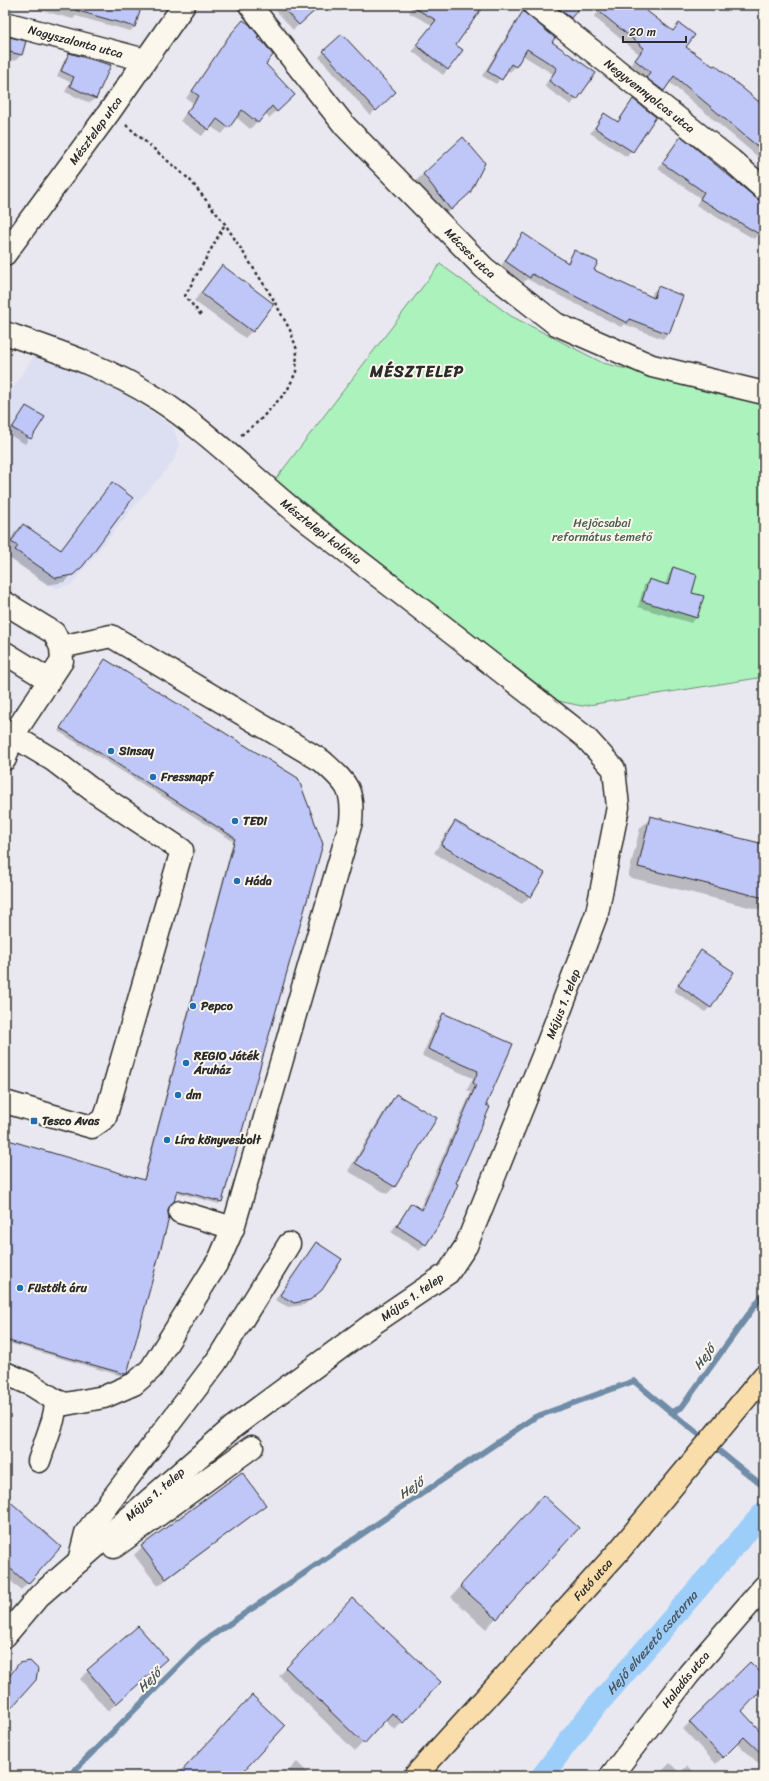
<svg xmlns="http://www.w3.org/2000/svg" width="769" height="1781" viewBox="0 0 769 1781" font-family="Sriracha,sans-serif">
	<rect width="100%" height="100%" fill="#e9e8f0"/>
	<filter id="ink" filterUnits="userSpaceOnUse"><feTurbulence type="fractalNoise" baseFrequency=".025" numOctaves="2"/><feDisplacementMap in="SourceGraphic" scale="8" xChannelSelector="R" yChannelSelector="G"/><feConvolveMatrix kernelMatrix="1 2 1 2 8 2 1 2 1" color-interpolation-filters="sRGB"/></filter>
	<g filter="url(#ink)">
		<!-- built -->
		<path fill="#dcdef2" d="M 35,354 L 106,380 L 173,427 L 179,445 L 173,462 L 132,509 L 71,585 L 56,588 L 5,555 L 5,401 Z"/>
		<!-- green -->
		<path fill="#acf2bd" stroke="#6c8e74" d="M 440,264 L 511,316 L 603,363 L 764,404 L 764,677 L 582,706 L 558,701 L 275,480 Z"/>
		<!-- shadow -->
		<g fill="#0003">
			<path d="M 22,5 L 141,5 L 135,27 L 130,31 L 76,16 L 73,19 Z"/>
			<path d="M 277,5 L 320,5 L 293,30 L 274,8 Z"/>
			<path d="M 413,5 L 483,5 L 455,45 L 448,69 L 443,75 L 412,51 L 432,25 L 409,13 Z"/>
			<path d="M 543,5 L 580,5 L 565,23 Z"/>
			<path d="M 604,5 L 643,5 L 645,7 L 643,9 L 685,47 L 713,67 L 715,66 L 764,106 L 764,162 L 669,82 L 657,96 L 642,83 L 645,78 L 630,66 L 639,54 L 594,17 Z"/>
			<path d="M 523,12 L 550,42 L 595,73 L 571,105 L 544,86 L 553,74 L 522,55 L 515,67 L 510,72 L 507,70 L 496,84 L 482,76 L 518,17 Z"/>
			<path d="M 342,35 L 390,97 L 370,115 L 319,57 Z"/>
			<path d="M 5,37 L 21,55 L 15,61 L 12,60 L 6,65 Z"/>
			<path d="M 70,54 L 95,98 L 90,103 L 65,92 L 70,82 L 57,76 L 65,59 Z"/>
			<path d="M 265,65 L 293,95 L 269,118 L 265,113 L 250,129 L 236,117 L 222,134 L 210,126 L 202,136 L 180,121 L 193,103 L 186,98 L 210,67 Z"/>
			<path d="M 633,100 L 654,117 L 627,157 L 590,133 L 604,115 L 616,123 Z"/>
			<path d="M 681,138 L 755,199 L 764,202 L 764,226 L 754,239 L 696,205 L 700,198 L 658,169 Z"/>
			<path d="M 423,174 L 461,201 L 442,217 L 415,182 Z"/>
			<path d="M 5,190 L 10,192 L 5,207 Z"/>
			<path d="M 523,235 L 566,263 L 575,251 L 593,270 L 651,298 L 653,292 L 658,287 L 668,333 L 663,339 L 624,324 L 621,327 L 527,279 L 524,282 L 500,267 Z"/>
			<path d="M 222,266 L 252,331 L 245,338 L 194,301 Z"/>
			<path d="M 26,407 L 43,417 L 25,444 L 8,434 Z"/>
			<path d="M 112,484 L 74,573 L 64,582 L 48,585 L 9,558 L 11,554 L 5,549 L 15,532 L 23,525 L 60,551 Z"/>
			<path d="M 674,568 L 691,593 L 703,597 L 696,618 L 691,623 L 638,607 L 644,585 L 649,580 L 665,585 L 669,574 Z"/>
			<path d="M 105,660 L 297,778 L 221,1201 L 219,1204 L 175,1192 L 167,1208 L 126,1373 L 122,1376 L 5,1342 L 5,1140 L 143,1180 L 233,841 L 58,731 Z"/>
			<path d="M 651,818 L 764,846 L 764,907 L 761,910 L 628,877 L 640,828 Z"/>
			<path d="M 455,822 L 530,896 L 522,904 L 434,853 L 448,830 Z"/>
			<path d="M 701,951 L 710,1007 L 705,1012 L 674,991 Z"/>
			<path d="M 443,1015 L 511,1044 L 425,1244 L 419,1251 L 391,1232 L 411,1204 L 419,1210 L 471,1092 L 467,1090 L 473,1078 L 422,1056 L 437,1021 Z"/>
			<path d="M 396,1095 L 395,1186 L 387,1194 L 348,1171 L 389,1103 Z"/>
			<path d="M 316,1243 L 321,1290 L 304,1305 L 288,1307 L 275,1300 Z"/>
			<path d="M 543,1496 L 578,1528 L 486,1629 L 451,1597 Z"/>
			<path d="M 265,1504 L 257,1512 L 158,1586 L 134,1555 L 142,1547 Z"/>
			<path d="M 5,1524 L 59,1547 L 21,1590 L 5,1576 Z"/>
			<path d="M 345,1607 L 402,1722 L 395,1730 L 384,1720 L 355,1751 L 279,1676 Z"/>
			<path d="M 750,1663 L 764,1677 L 764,1686 L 740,1711 L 764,1737 L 764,1769 L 737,1743 L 716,1764 L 683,1729 Z"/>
			<path d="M 20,1664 L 9,1709 L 9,1725 L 5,1730 L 5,1681 Z"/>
			<path d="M 158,1666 L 108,1711 L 80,1679 L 88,1671 Z"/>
			<path d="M 297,1762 L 311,1776 L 283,1776 Z"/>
			<path d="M 670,1763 L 680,1773 L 687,1766 L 699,1776 L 657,1776 Z"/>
		</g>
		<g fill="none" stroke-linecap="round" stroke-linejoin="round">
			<!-- stream -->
			<g stroke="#6f8ca7" stroke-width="6">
				<path d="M 671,1412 L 764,1487"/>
				<path d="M 69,1776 L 201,1643 L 535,1417 L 634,1381 L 671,1412 L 681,1408 L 764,1293"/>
			</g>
			<!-- canal -->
			<path stroke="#9dcdf9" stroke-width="22" id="s1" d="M 542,1776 L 592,1711 L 764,1512"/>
		</g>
		<!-- building -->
		<g fill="#bfc6f8" stroke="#2b2b2b">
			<path d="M 75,5 L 142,5 L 135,27 L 75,10 Z"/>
			<path d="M 280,5 L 321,5 L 299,25 Z"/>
			<path d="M 409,5 L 484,5 L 456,45 L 463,50 L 448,70 L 416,45 L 436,20 Z"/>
			<path d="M 554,5 L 582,5 L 571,18 Z"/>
			<path d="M 591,5 L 639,5 L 673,31 L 679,23 L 695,35 L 686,47 L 713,66 L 715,65 L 764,106 L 764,152 L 674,76 L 664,91 L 646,78 L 650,72 L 635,60 L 644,48 Z"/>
			<path d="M 523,11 L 555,38 L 552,42 L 596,73 L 577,100 L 549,81 L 557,68 L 527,49 L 516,67 L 511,64 L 502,80 L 487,71 Z"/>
			<path d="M 243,20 L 249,24 L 259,36 L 257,38 L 264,43 L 273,55 L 266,64 L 295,95 L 277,112 L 272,106 L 258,123 L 242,110 L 229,128 L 217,119 L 209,130 L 186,113 L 199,96 L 192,91 L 229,36 Z"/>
			<path d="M 342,34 L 396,92 L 376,111 L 323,51 Z"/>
			<path d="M 5,36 L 26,41 L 22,55 L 5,51 Z"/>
			<path d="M 69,53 L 111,65 L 96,99 L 70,86 L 74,77 L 61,71 Z"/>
			<path d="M 633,99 L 656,117 L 633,152 L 595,128 L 604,113 L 618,122 Z"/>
			<path d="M 681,136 L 756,198 L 764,201 L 764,237 L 700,199 L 704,192 L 662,163 Z"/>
			<path d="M 463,137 L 485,163 L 470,193 L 451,210 L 423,174 Z"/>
			<path d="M 523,233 L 568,263 L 574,250 L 598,262 L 594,270 L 654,298 L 658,286 L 683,296 L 669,334 L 629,319 L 627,323 L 532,274 L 530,278 L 505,261 Z"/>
			<path d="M 222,265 L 274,304 L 253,332 L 201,293 Z"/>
			<path d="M 26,406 L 45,417 L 31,439 L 12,428 Z"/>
			<path d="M 112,482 L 133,498 L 83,566 L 73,575 L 56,578 L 15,550 L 18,546 L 11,542 L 23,524 L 61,550 Z"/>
			<path d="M 673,567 L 697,575 L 692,593 L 704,596 L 697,618 L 642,601 L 649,579 L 668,585 Z"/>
			<path d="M 105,659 L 298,778 L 323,844 L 222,1202 L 177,1190 L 174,1202 L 168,1209 L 169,1218 L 127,1374 L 125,1374 L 5,1340 L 5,1139 L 144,1180 L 235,838 L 60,728 Z"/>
			<path d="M 650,816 L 764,844 L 764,898 L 638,867 Z"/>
			<path d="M 455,821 L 545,873 L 531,897 L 441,845 Z"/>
			<path d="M 701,950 L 734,972 L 711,1008 L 678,985 Z"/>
			<path d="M 443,1013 L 513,1044 L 486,1105 L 490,1107 L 456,1183 L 458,1184 L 444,1217 L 426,1245 L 397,1226 L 411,1203 L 422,1210 L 476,1085 L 473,1083 L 478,1071 L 428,1049 Z"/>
			<path d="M 396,1094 L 437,1118 L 395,1187 L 355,1163 Z"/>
			<path d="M 316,1242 L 342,1259 L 322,1290 L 310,1300 L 294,1303 L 280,1295 Z"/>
			<path d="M 242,1472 L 266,1505 L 166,1579 L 141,1546 Z"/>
			<path d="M 543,1495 L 579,1528 L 497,1619 L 460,1586 Z"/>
			<path d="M 5,1497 L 61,1547 L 28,1584 L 5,1564 Z"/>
			<path d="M 352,1598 L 441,1682 L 403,1723 L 392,1713 L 364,1744 L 286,1668 Z"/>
			<path d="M 138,1626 L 167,1659 L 116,1704 L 87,1670 Z"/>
			<path d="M 30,1661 L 38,1669 L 36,1680 L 5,1715 L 5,1682 L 19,1663 Z"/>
			<path d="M 750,1662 L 764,1676 L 764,1687 L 742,1711 L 764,1735 L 764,1756 L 744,1737 L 723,1758 L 689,1722 Z"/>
			<path d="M 252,1695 L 285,1726 L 239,1776 L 177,1776 Z"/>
		</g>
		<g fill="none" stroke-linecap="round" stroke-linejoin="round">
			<defs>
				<g id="minor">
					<path id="s2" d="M 250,5 L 345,126 L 484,268 L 556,324 L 652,366 L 764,393"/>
					<path id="s3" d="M 534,5 L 731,160 L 764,189"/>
					<path id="s4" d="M 5,23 L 145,60"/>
					<path id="s5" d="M 5,254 L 110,111 L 184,5"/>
					<path id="s6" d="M 5,333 C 57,351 109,368 156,398 C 211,433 257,482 308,522 C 401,593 493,665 585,737 L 614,769 L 618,807 L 597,913 L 543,1056 L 466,1246 L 448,1273 L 374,1323 L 233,1427 L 39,1596 L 5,1636"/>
					<path d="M 5,603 L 54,633 L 61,647 L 62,661 L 12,737 L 5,759"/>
					<path d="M 5,653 L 49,680"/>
					<path d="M 5,731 L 53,760 L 95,792 L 182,850 L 105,1118 L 92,1127 L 5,1102"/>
					<path d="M 180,1212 L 233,1228"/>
					<path d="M 5,1373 L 30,1384 L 57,1401 L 66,1404 L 104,1397 L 134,1384 L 151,1369 L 220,1258 L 233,1228 L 351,822 C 354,788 346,783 322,761 L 111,636 L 61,647"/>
					<path d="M 39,1461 L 53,1420 L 57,1401"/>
					<path d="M 114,1547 L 252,1447"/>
					<path d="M 79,1561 L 86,1533 L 216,1362 L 289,1244"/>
					<path id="s7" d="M 611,1776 L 689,1674 L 764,1587"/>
				</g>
				<g id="major">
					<path id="s8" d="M 415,1776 L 618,1552 L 764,1376"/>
				</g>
			</defs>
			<!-- minor casing -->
			<use href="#minor" stroke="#2b2b2b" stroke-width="25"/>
			<!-- major casing -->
			<use href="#major" stroke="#2b2b2b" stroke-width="25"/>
			<!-- path -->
			<g stroke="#2b2b2b" stroke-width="2.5" stroke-dasharray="3 3" stroke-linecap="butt">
				<path d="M 126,125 L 190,180 L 225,224 L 272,297 L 290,330 L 297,350 L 296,372 L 287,391 L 259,421 L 240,436"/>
				<path d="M 201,315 L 185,296 L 225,224"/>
			</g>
			<!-- minor -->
			<use href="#minor" stroke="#fbf7ec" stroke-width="22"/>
			<!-- major -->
			<use href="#major" stroke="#f9deab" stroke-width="22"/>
		</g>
	</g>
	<!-- markers -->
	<g fill="#1f6fb2" stroke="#fbf7ec" stroke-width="1.5">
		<circle cx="111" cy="751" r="4"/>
		<circle cx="153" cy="777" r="4"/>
		<circle cx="235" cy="821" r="4"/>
		<circle cx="237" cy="881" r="4"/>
		<circle cx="193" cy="1006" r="4"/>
		<circle cx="186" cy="1063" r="4"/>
		<circle cx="178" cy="1095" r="4"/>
		<rect x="30" y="1117" width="8" height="8" rx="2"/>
		<circle cx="167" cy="1140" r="4"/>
		<circle cx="20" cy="1288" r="4"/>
	</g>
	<g text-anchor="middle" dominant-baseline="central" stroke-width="4" stroke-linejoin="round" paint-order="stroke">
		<!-- street labels -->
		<g font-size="12" fill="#2b2b2b" stroke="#fbf7ec">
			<text stroke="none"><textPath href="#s4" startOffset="73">Nagyszalonta utca</textPath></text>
			<text stroke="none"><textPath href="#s3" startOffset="147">Negyvennyolcas utca</textPath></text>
			<text stroke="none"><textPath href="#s5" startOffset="153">Mésztelep utca</textPath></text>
			<text stroke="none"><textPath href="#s2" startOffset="332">Mécses utca</textPath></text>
			<text stroke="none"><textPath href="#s6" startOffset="377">Mésztelepi kolónia</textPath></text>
			<text transform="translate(563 1004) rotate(-69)">Május 1. telep</text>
			<text transform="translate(412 1297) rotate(-35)">Május 1. telep</text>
			<text transform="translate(155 1494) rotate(-41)">Május 1. telep</text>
			<text stroke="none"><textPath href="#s8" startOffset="265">Futó utca</textPath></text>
			<text stroke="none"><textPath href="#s7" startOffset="122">Haladás utca</textPath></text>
		</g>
		<!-- park labels -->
		<g font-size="12" fill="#4b5d50" stroke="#fbf7ec">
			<text x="602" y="523">Hejőcsabai<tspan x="602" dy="14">református temető</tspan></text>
		</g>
		<!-- poi labels -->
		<g font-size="12" font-weight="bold" fill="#2b2b2b" stroke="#fbf7ec" text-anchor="start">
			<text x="119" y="751">Sinsay</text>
			<text x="161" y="777">Fressnapf</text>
			<text x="243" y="821">TEDi</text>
			<text x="245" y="881">Háda</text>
			<text x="201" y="1006">Pepco</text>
			<text x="194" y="1056">REGIO Játék<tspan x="194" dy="14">Áruház</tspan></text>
			<text x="186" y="1095">dm</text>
			<text x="42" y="1121">Tesco Avas</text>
			<text x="175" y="1140">Líra könyvesbolt</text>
			<text x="28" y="1288">Füstölt áru</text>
		</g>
		<!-- water labels -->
		<g font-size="13" font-style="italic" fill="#48545e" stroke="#fbf7ec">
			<text transform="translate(704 1357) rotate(-54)">Hejő</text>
			<text transform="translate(411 1488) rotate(-34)">Hejő</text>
			<text stroke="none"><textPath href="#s1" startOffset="173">Hejő elvezető csatorna</textPath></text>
			<text transform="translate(149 1680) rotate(-45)">Hejő</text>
		</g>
		<!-- district labels -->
		<g font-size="16" font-weight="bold" letter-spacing="1" fill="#2b2b2b" stroke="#fbf7ec">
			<text x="417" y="371">MÉSZTELEP</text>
		</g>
	</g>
	<!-- margin -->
	<rect width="769" height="1781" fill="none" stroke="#fbf7ec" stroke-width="20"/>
	<rect x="10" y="10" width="749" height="1761" fill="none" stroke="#2b2b2b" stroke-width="1.5" filter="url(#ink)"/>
	<!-- scale -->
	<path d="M623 36v6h63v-6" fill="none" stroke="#2b2b2b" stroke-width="2"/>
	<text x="629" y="36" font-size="12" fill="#2b2b2b" stroke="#fbf7ec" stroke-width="3" paint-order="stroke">20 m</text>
</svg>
